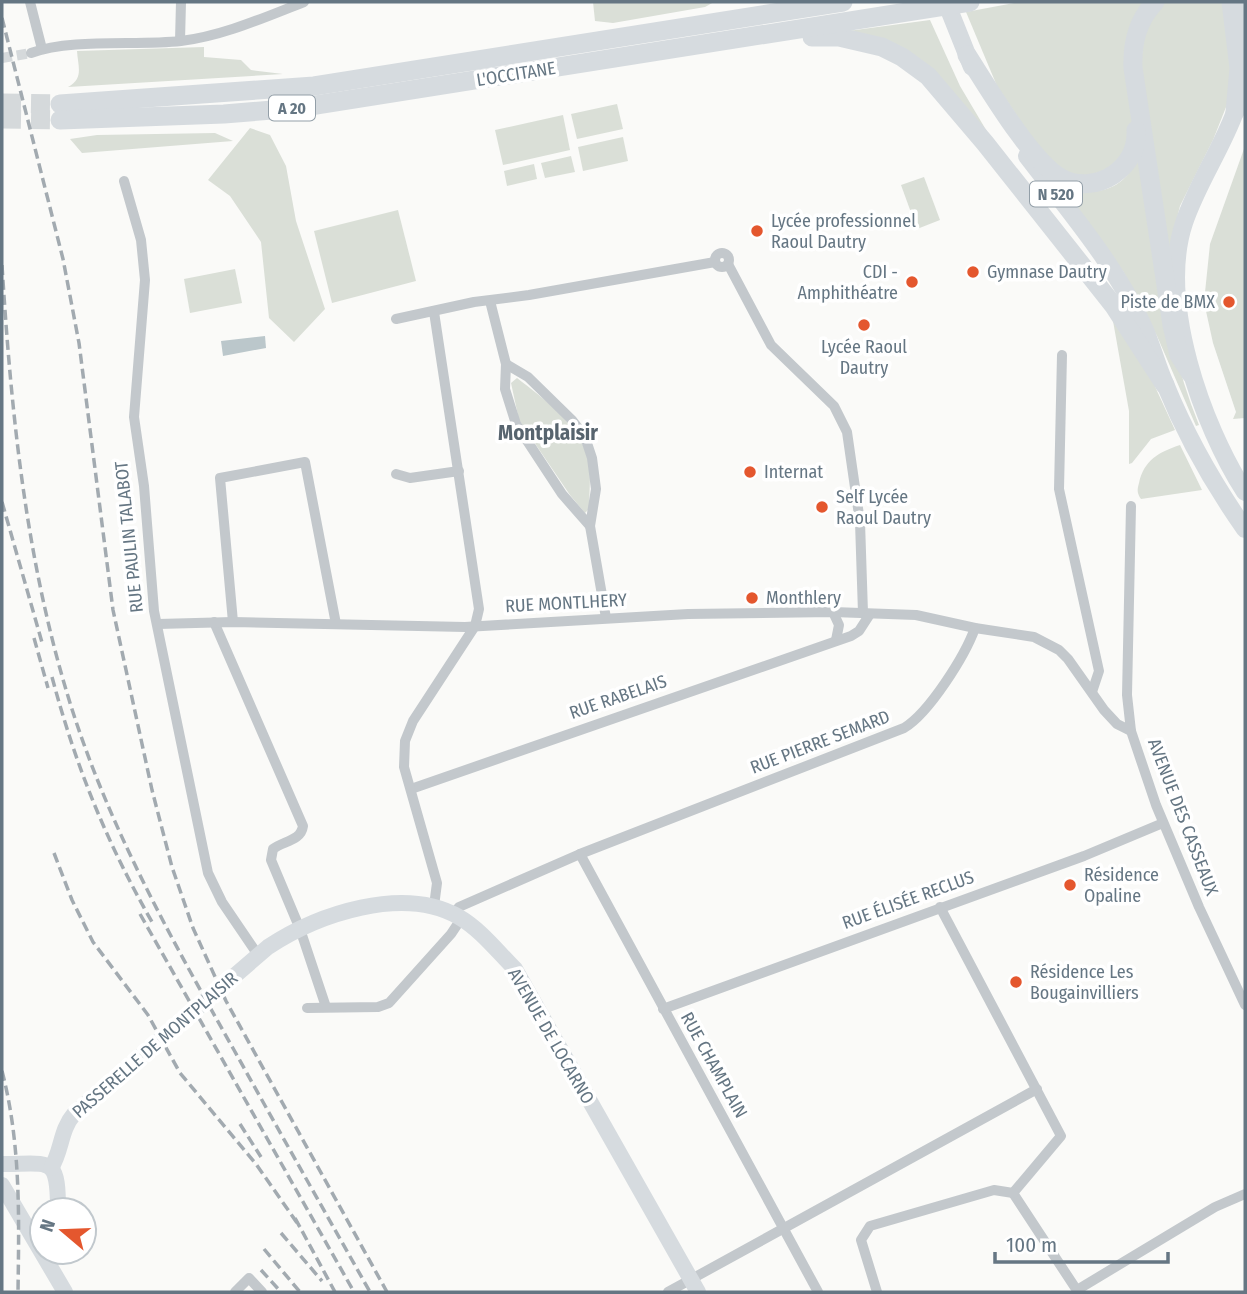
<svg xmlns="http://www.w3.org/2000/svg" width="1247" height="1294" viewBox="0 0 1247 1294" font-family="'Fira Sans Condensed',sans-serif">
	<rect width="100%" height="100%" fill="#fafaf8"/>
	<!-- green -->
	<g fill="#dadfd7">
		<path d="M 593,2 L 714,2 L 705,7 L 613,23 L 595,21 Z"/>
		<path d="M 1020,2 L 1147,2 L 1133,129 L 1119,165 L 1079,179 L 1046,159 L 997,86 L 966,12 Z"/>
		<path d="M 1161,2 L 1224,2 L 1234,48 L 1228,102 L 1213,140 L 1180,206 L 1169,250 L 1140,71 L 1145,29 Z"/>
		<path d="M 930,20 L 960,86 L 995,145 L 943,86 L 848,31 Z"/>
		<path d="M 204,47 L 204,57 L 241,60 L 251,70 L 283,74 L 68,87 C 84,78 78,67 77,51 Z"/>
		<path d="M 617,104 L 623,129 L 577,139 L 571,114 Z"/>
		<path d="M 563,115 L 570,150 L 503,165 L 495,130 Z"/>
		<path d="M 250,128 L 270,135 L 286,166 L 296,221 L 325,309 L 294,342 L 269,318 L 261,242 L 230,196 L 208,180 Z"/>
		<path d="M 215,133 L 233,141 L 82,153 L 70,139 L 97,135 Z"/>
		<path d="M 623,137 L 628,161 L 583,171 L 578,147 Z"/>
		<path d="M 1245,146 L 1245,418 L 1233,419 L 1236,412 L 1213,343 L 1204,302 L 1210,244 Z"/>
		<path d="M 1141,155 C 1155,246 1164,339 1199,425 L 1196,426 L 1157,336 L 1123,271 L 1061,190 C 1101,193 1119,195 1141,155 Z"/>
		<path d="M 571,156 L 575,172 L 545,178 L 541,163 Z"/>
		<path d="M 534,164 L 537,179 L 507,186 L 504,171 Z"/>
		<path d="M 924,177 L 940,220 L 917,229 L 901,185 Z"/>
		<path d="M 398,210 L 416,281 L 332,303 L 314,231 Z"/>
		<path d="M 235,269 L 242,303 L 190,313 L 184,279 Z"/>
		<path d="M 1113,321 L 1152,380 L 1175,430 L 1151,439 L 1132,463 L 1129,464 L 1129,411 Z"/>
		<path d="M 517,378 C 543,398 586,430 589,465 C 591,479 589,495 589,509 L 585,513 L 570,495 L 519,420 L 511,383 Z"/>
		<path d="M 1180,445 L 1202,490 L 1141,499 C 1137,493 1137,490 1139,483 C 1144,460 1159,452 1180,445 Z"/>
	</g>
	<!-- water -->
	<path fill="#bbc7cb" d="M 265,336 L 266,348 L 223,356 L 221,341 Z"/>
	<g fill="none" stroke-linecap="round" stroke-linejoin="round">
		<!-- street-tunnel -->
		<path stroke="#d5d9db" stroke-width="10" stroke-dasharray="10 5" stroke-linecap="butt" d="M 2,58 L 31,53"/>
		<!-- highway-tunnel -->
		<g stroke="#d5d9db" stroke-width="19" stroke-dasharray="19 10" stroke-linecap="butt">
			<path d="M 2,103 L 60,104"/>
			<path d="M 2,119 L 60,120"/>
		</g>
		<!-- street -->
		<g stroke="#c3c8cc" stroke-width="10">
			<path d="M 30,2 L 42,49"/>
			<path d="M 180,41 L 181,2"/>
			<path d="M 31,53 C 72,38 136,46 181,41 C 223,36 265,17 304,2"/>
			<path d="M 124,181 L 141,240 L 145,280 L 134,417 L 144,486 L 154,611 L 208,873 L 222,902 L 258,955"/>
			<circle cx="722" cy="260" r="7"/>
			<path d="M 728,264 L 771,345 L 834,406 L 847,432 L 860,522 L 863,613"/>
			<path d="M 490,301 L 506,364 L 505,389 L 516,424 L 562,494 L 590,526"/>
			<path d="M 396,319 L 474,302 L 529,295 L 715,262"/>
			<path d="M 1062,355 L 1059,489 L 1099,671 L 1092,692"/>
			<path d="M 506,364 L 528,377 L 572,420 L 585,437 L 592,458 L 596,489 L 590,526 L 606,618"/>
			<path d="M 396,474 L 410,478 L 459,471"/>
			<path d="M 1131,506 L 1127,695 L 1131,731 L 1156,805 L 1199,907 L 1245,1005"/>
			<path d="M 833,612 L 839,625 L 836,640"/>
			<path d="M 214,622 L 303,826 C 301,841 283,841 273,849 L 271,860 L 300,929 L 326,1007"/>
			<path d="M 233,622 L 220,478 L 305,462 L 336,624"/>
			<path d="M 158,624 L 233,622 L 465,627 L 688,614 L 833,612 L 916,615 L 975,628 L 1034,637 L 1059,650 L 1068,659 L 1104,710 L 1117,724 L 1131,731"/>
			<path d="M 411,789 L 851,636 L 859,631 L 870,614"/>
			<path d="M 580,854 L 818,1292"/>
			<path d="M 434,906 L 437,883 L 404,767 L 405,741 L 413,721 L 475,626 L 479,609 L 434,312"/>
			<path d="M 940,907 L 1061,1136 L 1013,1193"/>
			<path d="M 453,914 L 459,907 L 580,854 L 904,728 C 929,713 965,656 975,628"/>
			<path d="M 307,1008 L 378,1007 L 389,1003 L 451,934 L 461,919"/>
			<path d="M 663,1009 L 1084,856 L 1163,823"/>
			<path d="M 1013,1193 L 1078,1292"/>
			<path d="M 1077,1290 L 1215,1207 L 1245,1194"/>
			<path d="M 235,1292 L 249,1278 L 262,1292"/>
			<path d="M 668,1292 L 1037,1089"/>
			<path d="M 877,1292 L 861,1240 L 870,1226 L 994,1190 L 1013,1193"/>
		</g>
		<!-- secondary -->
		<g stroke="#d6dbdf" stroke-width="16">
			<path d="M 1243,2 L 1245,22"/>
			<path d="M 2,1164 C 51,1164 58,1155 58,1210"/>
			<path d="M 51,1168 C 62,1151 60,1130 74,1114 L 268,947 C 318,914 403,885 459,917 C 481,930 497,951 515,969 L 698,1292"/>
			<path d="M 2,1185 L 65,1292"/>
		</g>
		<!-- primary -->
		<g stroke="#d6dbdf" stroke-width="18">
			<path d="M 946,2 L 972,67"/>
			<path d="M 1235,112 C 1221,150 1197,184 1184,223 C 1158,302 1202,425 1245,492"/>
			<path d="M 1027,156 C 1069,211 1116,265 1144,328 C 1152,346 1157,366 1165,384 C 1185,433 1214,485 1245,529"/>
		</g>
		<!-- highway -->
		<g stroke="#d6dbdf" stroke-width="19">
			<path d="M 1155,2 C 1137,21 1132,43 1133,68 L 1172,325 L 1179,355 L 1191,374"/>
			<path d="M 1231,2 L 1239,68 L 1235,112"/>
			<path d="M 812,37 L 839,37 L 882,47 L 902,57 L 928,76 L 985,143 L 1114,306 L 1165,385"/>
			<path d="M 967,55 C 987,86 1031,161 1061,178 C 1077,187 1098,185 1113,175 C 1129,164 1137,149 1136,130"/>
			<path d="M 60,104 L 314,86 L 843,2"/>
			<path d="M 60,120 L 224,114 L 297,108 L 970,2"/>
		</g>
		<!-- rail -->
		<g stroke="#a2aab0" stroke-width="3.5" stroke-dasharray="10 5" stroke-linecap="butt">
			<path d="M 2,18 L 63,259 L 79,343 L 113,610 L 152,790 L 172,867 L 193,928 L 226,1001 L 387,1292"/>
			<path d="M 2,265 C 11,410 25,553 67,693 C 105,820 169,935 234,1050 C 279,1131 325,1212 370,1292"/>
			<path d="M 2,502 L 43,646"/>
			<path d="M 34,638 L 48,688"/>
			<path d="M 52,677 C 76,767 106,841 152,922"/>
			<path d="M 54,853 L 72,900 L 93,942 L 148,1015 L 180,1073 L 256,1164 L 300,1227"/>
			<path d="M 140,914 L 354,1292"/>
			<path d="M 2,1071 C 21,1144 19,1217 18,1292"/>
			<path d="M 240,1124 L 261,1157"/>
			<path d="M 295,1218 L 335,1292"/>
			<path d="M 281,1233 L 322,1281"/>
			<path d="M 264,1249 L 300,1292"/>
			<path d="M 261,1270 L 281,1292"/>
		</g>
	</g>
	<!-- markers -->
	<g fill="#e4572e" stroke="#fff" stroke-width="2.5">
		<circle cx="757" cy="231" r="7"/>
		<circle cx="973" cy="272" r="7"/>
		<circle cx="912" cy="282" r="7"/>
		<circle cx="1229" cy="302" r="7"/>
		<circle cx="864" cy="325" r="7"/>
		<circle cx="750" cy="472" r="7"/>
		<circle cx="822" cy="507" r="7"/>
		<circle cx="752" cy="598" r="7"/>
		<circle cx="1070" cy="885" r="7"/>
		<circle cx="1016" cy="982" r="7"/>
	</g>
	<g text-anchor="middle" dominant-baseline="central" stroke-width="7" stroke-linejoin="round" paint-order="stroke">
		<!-- shield labels -->
		<g fill="#fff" stroke="#939fa8" stroke-width="2">
			<rect x="269" y="95.5" width="46" height="25" rx="5"/>
			<rect x="1030" y="181.5" width="52" height="25" rx="5"/>
		</g>
		<g font-size="16" font-weight="bold" fill="#657683">
			<text x="292" y="108">A 20</text>
			<text x="1056" y="194">N 520</text>
		</g>
		<!-- street labels -->
		<g font-size="18" fill="#657683" stroke="#fff">
			<text transform="translate(516 74) rotate(-9)">L'OCCITANE</text>
			<text transform="translate(129 537) rotate(-96)">RUE PAULIN TALABOT</text>
			<text transform="translate(566 603) rotate(-3)">RUE MONTLHERY</text>
			<text transform="translate(618 697) rotate(-19)">RUE RABELAIS</text>
			<text transform="translate(820 742) rotate(-21)">RUE PIERRE SEMARD</text>
			<text transform="translate(1183 817) rotate(69)">AVENUE DES CASSEAUX</text>
			<text transform="translate(908 900) rotate(-20)">RUE ÉLISÉE RECLUS</text>
			<text transform="translate(551 1036) rotate(60)">AVENUE DE LOCARNO</text>
			<text transform="translate(155 1045) rotate(-41)">PASSERELLE DE MONTPLAISIR</text>
			<text transform="translate(714 1065) rotate(61)">RUE CHAMPLAIN</text>
		</g>
		<!-- poi labels -->
		<g font-size="18" fill="#657683" stroke="#fff" text-anchor="start">
			<text x="771" y="221">Lycée professionnel<tspan x="771" dy="21">Raoul Dautry</tspan></text>
			<text x="898" y="272" text-anchor="end">CDI -<tspan x="898" dy="21">Amphithéatre</tspan></text>
			<text x="987" y="272">Gymnase Dautry</text>
			<text x="1215" y="302" text-anchor="end">Piste de BMX</text>
			<text x="864" y="347" text-anchor="middle">Lycée Raoul<tspan x="864" dy="21">Dautry</tspan></text>
			<text x="764" y="472">Internat</text>
			<text x="836" y="497">Self Lycée<tspan x="836" dy="21">Raoul Dautry</tspan></text>
			<text x="766" y="598">Monthlery</text>
			<text x="1084" y="875">Résidence<tspan x="1084" dy="21">Opaline</tspan></text>
			<text x="1030" y="972">Résidence Les<tspan x="1030" dy="21">Bougainvilliers</tspan></text>
		</g>
		<!-- quarter labels -->
		<g font-size="21" font-weight="bold" fill="#57646e" stroke="#fff">
			<text x="548" y="433">Montplaisir</text>
		</g>
	</g>
	<!-- border -->
	<rect width="1247" height="1294" fill="none" stroke="#657683" stroke-width="7"/>
	<!-- north arrow -->
	<g transform="translate(63 1231) rotate(289)"><circle r="33" fill="#ffffff" stroke="#c1c8cd" stroke-width="2"/>
	<path d="M0-5L12 26L0 18L-12 26Z" fill="#e4572e"/>
	<text y="-10" font-size="19" font-weight="bold" text-anchor="middle" fill="#657683">N</text>
	</g>
	<!-- scale -->
	<path d="M995 1252v10h173v-10" fill="none" stroke="#657683" stroke-width="3.5"/>
	<text x="1006" y="1252" font-size="21" fill="#657683" stroke="#ffffff" stroke-width="5" paint-order="stroke">100 m</text>
</svg>
